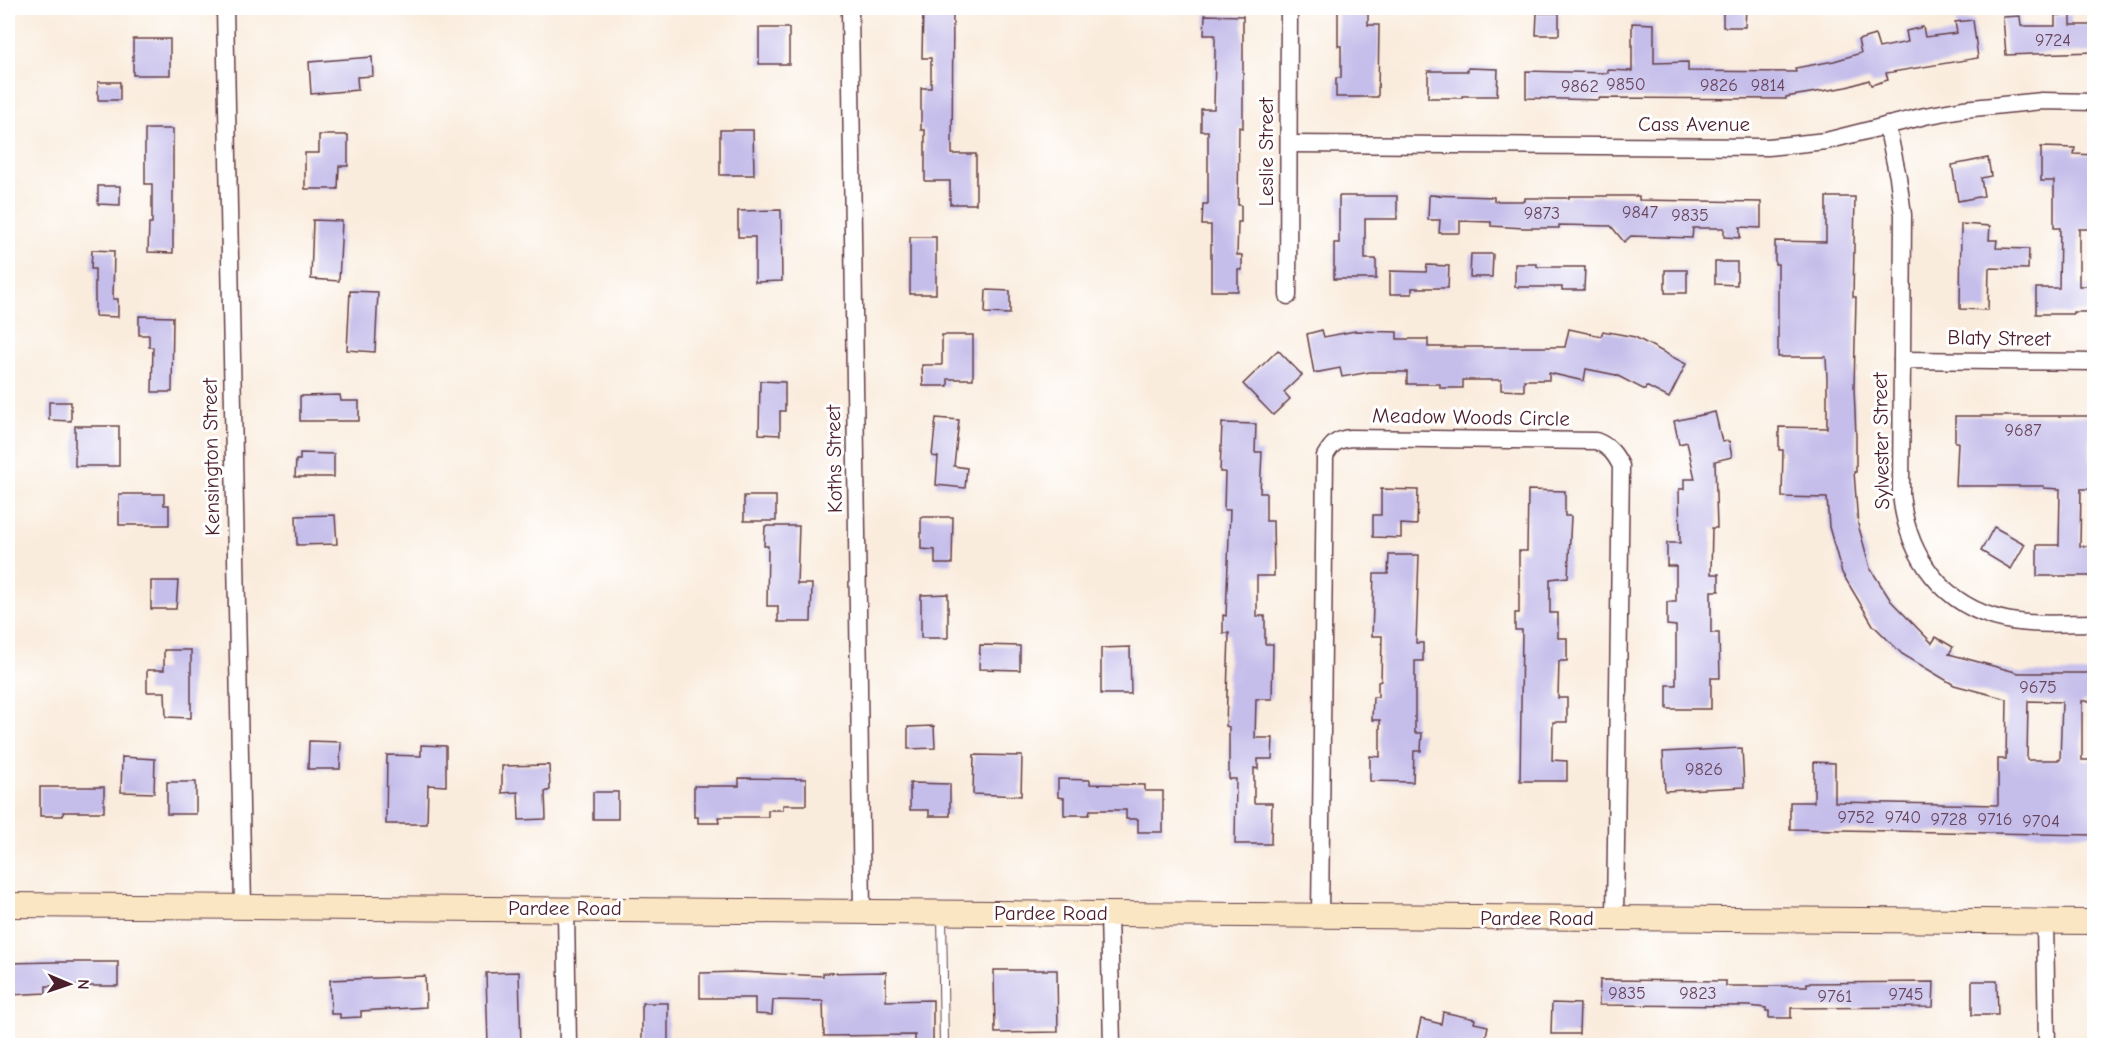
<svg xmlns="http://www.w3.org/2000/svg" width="2102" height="1053" viewBox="0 0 2102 1053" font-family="'Comic Neue',sans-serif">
	<rect width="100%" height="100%" fill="#fff"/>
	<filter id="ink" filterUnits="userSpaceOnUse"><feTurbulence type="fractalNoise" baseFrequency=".0167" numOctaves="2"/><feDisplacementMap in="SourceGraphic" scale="12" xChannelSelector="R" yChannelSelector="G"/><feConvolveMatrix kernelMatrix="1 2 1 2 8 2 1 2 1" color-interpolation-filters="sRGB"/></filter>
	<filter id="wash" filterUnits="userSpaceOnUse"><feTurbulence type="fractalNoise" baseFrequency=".008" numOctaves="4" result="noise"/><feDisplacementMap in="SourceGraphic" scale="24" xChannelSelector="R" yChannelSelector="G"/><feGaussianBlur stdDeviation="1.35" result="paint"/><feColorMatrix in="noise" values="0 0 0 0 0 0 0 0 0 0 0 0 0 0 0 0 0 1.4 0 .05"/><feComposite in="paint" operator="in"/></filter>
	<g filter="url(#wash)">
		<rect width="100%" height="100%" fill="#faecdd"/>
		<g id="blocks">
			<!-- building -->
			<g fill="#c5bdea" fill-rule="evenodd">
				<path d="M 923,8 L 953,8 L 952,154 L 976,154 L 976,204 L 950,204 L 950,181 L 925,181 L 925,130 L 921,130 L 921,88 L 931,88 L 931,58 L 922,58 Z"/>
				<path d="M 1723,8 L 1746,8 L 1745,27 L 1723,27 Z"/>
				<path d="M 1338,9 L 1368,9 L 1368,25 L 1379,25 L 1378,97 L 1336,97 L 1336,78 L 1341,78 L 1341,46 L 1338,46 Z"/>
				<path d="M 1537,13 L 1559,13 L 1559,35 L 1536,35 Z"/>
				<path d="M 1205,15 L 1243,16 L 1243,128 L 1239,127 L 1238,205 L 1241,205 L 1241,222 L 1238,222 L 1237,255 L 1242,255 L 1242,270 L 1238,270 L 1238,291 L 1211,291 L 1211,225 L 1202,225 L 1203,204 L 1208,204 L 1208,131 L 1201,131 L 1201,109 L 1214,109 L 1215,52 L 1215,35 L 1204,35 Z"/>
				<path d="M 2055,15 L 2071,15 L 2071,25 L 2094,25 L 2094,52 L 2006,55 L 2003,17 L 2020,16 L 2021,26 L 2055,26 Z"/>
				<path d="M 1973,20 L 1978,58 L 1886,73 L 1888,80 L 1871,85 L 1869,80 L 1847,87 L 1786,97 L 1786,99 L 1599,98 L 1599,100 L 1526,98 L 1526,71 L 1608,73 L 1608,70 L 1632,71 L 1632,23 L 1654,24 L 1654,63 L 1688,62 L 1688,71 L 1796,72 L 1795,68 L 1834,61 L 1861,53 L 1858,40 L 1875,35 L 1879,48 L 1908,42 L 1906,31 L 1923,27 L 1925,37 L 1957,33 L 1955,22 Z"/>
				<rect x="759" y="28" width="30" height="36"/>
				<rect x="133" y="39" width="37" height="36"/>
				<path d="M 372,57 L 373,76 L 357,77 L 358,90 L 311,94 L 309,62 Z"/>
				<path d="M 1468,68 L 1498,69 L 1497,96 L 1462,96 L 1462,98 L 1428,98 L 1428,71 L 1468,71 Z"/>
				<rect x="98" y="82" width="22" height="18"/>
				<path d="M 145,129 L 173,129 L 173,253 L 148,252 L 149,223 L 152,223 L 152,184 L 145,184 Z"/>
				<path d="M 720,130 L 753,130 L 754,175 L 720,175 Z"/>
				<path d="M 319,135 L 348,135 L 348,166 L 339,166 L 338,189 L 305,189 L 305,153 L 319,153 Z"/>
				<path d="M 2041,147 L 2075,148 L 2074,154 L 2094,155 L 2094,229 L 2079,229 L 2079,286 L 2094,286 L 2094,312 L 2073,312 L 2073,314 L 2036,314 L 2036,288 L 2059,288 L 2060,228 L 2054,228 L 2054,181 L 2041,181 Z"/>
				<path d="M 1988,158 L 1991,176 L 1981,178 L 1984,196 L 1958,201 L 1952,165 Z"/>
				<path d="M 98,186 L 120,186 L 120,205 L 98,204 Z"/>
				<path d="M 1429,195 L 1494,197 L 1494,201 L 1525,201 L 1525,198 L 1569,198 L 1569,196 L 1639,196 L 1639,200 L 1761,202 L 1761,228 L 1740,227 L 1740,238 L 1724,237 L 1724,228 L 1693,228 L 1692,238 L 1631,236 L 1624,242 L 1611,226 L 1559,225 L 1559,228 L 1524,228 L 1491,226 L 1491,222 L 1460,221 L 1460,233 L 1439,233 L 1440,220 L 1428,220 Z"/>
				<path d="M 1339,196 L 1397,196 L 1397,219 L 1365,219 L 1365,259 L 1376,259 L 1376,279 L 1334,279 L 1334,243 L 1339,243 Z"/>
				<path d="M 1826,197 L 1855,197 L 1853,297 L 1856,297 L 1854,388 L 1856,436 L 1856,472 L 1854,472 L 1858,524 L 1870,568 L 1891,601 L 1932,643 L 1936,637 L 1953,647 L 1949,654 L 2019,673 L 2094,673 L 2094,701 L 2082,701 L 2082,760 L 2094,760 L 2094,835 L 1790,829 L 1790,802 L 1814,802 L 1814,762 L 1835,763 L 1835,802 L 1998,805 L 1998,759 L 2006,759 L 2007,699 L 1954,685 L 1902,654 L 1873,625 L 1842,573 L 1829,527 L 1827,498 L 1782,497 L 1783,450 L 1779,450 L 1779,427 L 1827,428 L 1827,378 L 1826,357 L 1778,357 L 1778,264 L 1775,264 L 1775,241 L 1826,242 ZM 2028,701 L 2062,702 L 2060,760 L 2027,760 Z"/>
				<path d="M 781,210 L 782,281 L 755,282 L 755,237 L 738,237 L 738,211 Z"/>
				<path d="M 313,220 L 342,221 L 339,281 L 311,279 Z"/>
				<path d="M 1961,224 L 1990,226 L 1989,240 L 1997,240 L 1996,248 L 2029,249 L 2028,269 L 1989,268 L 1988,310 L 1960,309 Z"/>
				<rect x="910" y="237" width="26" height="57"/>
				<path d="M 92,250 L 114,251 L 113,299 L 118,299 L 118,317 L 95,316 L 95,269 L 91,269 Z"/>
				<path d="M 1471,254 L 1493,254 L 1492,277 L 1470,277 Z"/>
				<path d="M 1715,262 L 1737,262 L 1737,285 L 1715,284 Z"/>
				<path d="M 1515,264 L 1537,264 L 1537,267 L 1585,267 L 1584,290 L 1562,290 L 1562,287 L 1515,287 Z"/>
				<path d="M 1427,265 L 1449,266 L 1448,288 L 1412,288 L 1412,294 L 1390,294 L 1390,271 L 1426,272 Z"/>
				<rect x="1665" y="270" width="22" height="23"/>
				<path d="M 986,290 L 1010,291 L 1010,314 L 985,313 Z"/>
				<path d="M 350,291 L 378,292 L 375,352 L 347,350 Z"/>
				<path d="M 139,316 L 173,317 L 172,392 L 152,392 L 153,347 L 149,347 L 149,335 L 139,335 Z"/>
				<path d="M 1569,329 L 1601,336 L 1603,331 L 1635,337 L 1686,364 L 1669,398 L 1646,386 L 1645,390 L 1616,375 L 1586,369 L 1584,381 L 1549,373 L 1549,380 L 1524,380 L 1524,391 L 1501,390 L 1501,380 L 1463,380 L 1463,388 L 1440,388 L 1440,384 L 1407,384 L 1407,372 L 1370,372 L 1342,377 L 1340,368 L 1314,373 L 1307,334 L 1322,330 L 1324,337 L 1355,331 L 1397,332 L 1397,339 L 1428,339 L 1428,347 L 1565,347 Z"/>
				<path d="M 942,335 L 973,335 L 973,379 L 948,379 L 948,386 L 923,386 L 922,365 L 942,365 Z"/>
				<path d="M 1278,350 L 1302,375 L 1284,392 L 1290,399 L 1273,415 L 1243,384 Z"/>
				<path d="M 760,381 L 785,382 L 785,411 L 780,411 L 780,435 L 759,434 Z"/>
				<path d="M 340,395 L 341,401 L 359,401 L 359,421 L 300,421 L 300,396 Z"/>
				<path d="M 49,402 L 71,402 L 71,421 L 49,420 Z"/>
				<path d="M 1715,412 L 1722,442 L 1729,441 L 1732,457 L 1715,461 L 1717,528 L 1712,528 L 1711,574 L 1719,574 L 1719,591 L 1711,591 L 1711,633 L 1719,633 L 1720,678 L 1711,678 L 1711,709 L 1667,709 L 1667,685 L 1676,685 L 1676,626 L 1667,625 L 1667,602 L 1676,602 L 1676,566 L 1667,566 L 1667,543 L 1680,543 L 1679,489 L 1684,489 L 1684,479 L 1695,479 L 1687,442 L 1679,444 L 1674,421 Z"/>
				<path d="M 1955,416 L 2090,416 L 2090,465 L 2094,465 L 2094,489 L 2081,489 L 2080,546 L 2094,546 L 2094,576 L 2037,576 L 2037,545 L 2059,545 L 2060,489 L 2044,488 L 2044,486 L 1956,486 L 1958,442 L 1955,442 Z"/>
				<path d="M 936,418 L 959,420 L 954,466 L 967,468 L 965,488 L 936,485 L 938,457 L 932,456 Z"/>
				<path d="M 1222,423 L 1256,424 L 1255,452 L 1262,452 L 1260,493 L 1266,493 L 1266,521 L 1273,521 L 1274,576 L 1257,576 L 1257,616 L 1265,616 L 1265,644 L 1273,644 L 1272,699 L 1256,699 L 1255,738 L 1273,738 L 1272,759 L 1258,759 L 1258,769 L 1254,768 L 1254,803 L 1272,803 L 1271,844 L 1235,844 L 1236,779 L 1229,779 L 1229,727 L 1226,726 L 1229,633 L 1223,633 L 1223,615 L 1226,616 L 1230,510 L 1224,510 L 1225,472 L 1220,472 Z"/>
				<rect x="75" y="426" width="44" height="40"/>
				<path d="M 300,453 L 334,454 L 334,477 L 295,477 L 296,460 L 300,460 Z"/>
				<path d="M 1381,489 L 1418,490 L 1417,525 L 1401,524 L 1401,538 L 1373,537 L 1373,515 L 1381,515 Z"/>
				<path d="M 1528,490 L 1565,491 L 1565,516 L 1571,516 L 1568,577 L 1550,579 L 1550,613 L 1558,613 L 1558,638 L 1567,638 L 1567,661 L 1559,661 L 1558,698 L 1567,698 L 1567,722 L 1553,722 L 1552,760 L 1567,761 L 1567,781 L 1520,781 L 1522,630 L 1515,630 L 1515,613 L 1519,613 L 1519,551 L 1527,551 Z"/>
				<path d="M 119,494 L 164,494 L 164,505 L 169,505 L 169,525 L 119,525 Z"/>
				<rect x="744" y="496" width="32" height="25"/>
				<path d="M 335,515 L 337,544 L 297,545 L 296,516 Z"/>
				<path d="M 921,517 L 953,517 L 952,564 L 935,564 L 935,550 L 921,549 Z"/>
				<path d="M 765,526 L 799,526 L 797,584 L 812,584 L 811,622 L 778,622 L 778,606 L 767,606 L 768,546 L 764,546 Z"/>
				<path d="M 1994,527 L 2025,544 L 2011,569 L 1981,551 Z"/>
				<path d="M 1389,555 L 1419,555 L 1416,643 L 1423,643 L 1423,661 L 1415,661 L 1415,733 L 1422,733 L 1421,751 L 1414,751 L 1413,782 L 1370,781 L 1370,756 L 1380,757 L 1380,720 L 1372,720 L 1373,697 L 1378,697 L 1378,682 L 1381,681 L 1382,636 L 1372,636 L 1374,574 L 1388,574 Z"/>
				<path d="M 151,581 L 178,581 L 176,609 L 151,609 Z"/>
				<path d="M 948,594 L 948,638 L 921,638 L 921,595 Z"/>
				<path d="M 980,645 L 1020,646 L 1020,670 L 979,669 Z"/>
				<path d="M 1130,647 L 1131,694 L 1101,694 L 1101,648 Z"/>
				<path d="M 164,650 L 191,650 L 191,718 L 166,717 L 165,692 L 147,692 L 147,670 L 164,670 Z"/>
				<path d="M 934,726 L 935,748 L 908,749 L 908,727 Z"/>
				<path d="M 309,741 L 341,742 L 340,769 L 308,769 Z"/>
				<path d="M 421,745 L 446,746 L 446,786 L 428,785 L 427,824 L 386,824 L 387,755 L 421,756 Z"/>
				<path d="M 1742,748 L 1744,787 L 1665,791 L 1663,752 Z"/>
				<path d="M 974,755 L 1022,756 L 1021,796 L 973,794 Z"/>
				<path d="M 122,757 L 155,759 L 154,793 L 121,792 Z"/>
				<path d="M 549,765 L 550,790 L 545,792 L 546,819 L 519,820 L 518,792 L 502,793 L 502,766 Z"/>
				<path d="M 739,778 L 806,779 L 806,805 L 783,805 L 783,810 L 768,810 L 768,817 L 718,817 L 719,823 L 698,823 L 698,817 L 694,817 L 694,786 L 739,786 Z"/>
				<path d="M 1058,779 L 1090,780 L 1090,784 L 1145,785 L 1145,791 L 1163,791 L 1163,832 L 1138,832 L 1138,819 L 1126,819 L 1126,810 L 1090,810 L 1089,815 L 1064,815 L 1064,798 L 1058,797 Z"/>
				<rect x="167" y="782" width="29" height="32"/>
				<path d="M 910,783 L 950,784 L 950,816 L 929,816 L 929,810 L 910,810 Z"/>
				<path d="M 40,787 L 104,787 L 104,812 L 63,812 L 63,816 L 40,816 Z"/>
				<rect x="593" y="792" width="25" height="27"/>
				<path d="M 54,962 L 118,962 L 118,986 L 46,986 L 46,993 L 8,995 L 8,963 Z"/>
				<path d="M 994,970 L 1057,970 L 1058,1032 L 995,1033 Z"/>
				<path d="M 519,972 L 521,1046 L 488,1046 L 486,973 Z"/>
				<path d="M 741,972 L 823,976 L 823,973 L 886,972 L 886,1001 L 933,1000 L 933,1046 L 915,1046 L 915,1035 L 824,1036 L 823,1001 L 773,1000 L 772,1015 L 755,1014 L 755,998 L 700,998 L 700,973 Z"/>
				<path d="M 425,976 L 426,1007 L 361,1011 L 361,1017 L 340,1018 L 340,1014 L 331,1014 L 330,980 Z"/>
				<path d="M 1600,980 L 1726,981 L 1726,986 L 1807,986 L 1807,983 L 1934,982 L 1933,1007 L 1791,1008 L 1791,1018 L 1769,1018 L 1769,1011 L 1766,1011 L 1766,1008 L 1749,1006 L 1599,1005 Z"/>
				<path d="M 1972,981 L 1997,981 L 1998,1015 L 1972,1015 Z"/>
				<rect x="642" y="1003" width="26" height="38"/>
				<path d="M 1552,1003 L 1580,1004 L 1579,1034 L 1551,1034 Z"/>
				<path d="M 1443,1012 L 1475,1019 L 1474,1023 L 1488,1026 L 1484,1046 L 1436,1046 L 1416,1041 L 1421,1019 L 1441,1024 Z"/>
			</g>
		</g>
	</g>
	<g filter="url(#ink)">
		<use href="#blocks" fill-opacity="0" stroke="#643e46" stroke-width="1.5"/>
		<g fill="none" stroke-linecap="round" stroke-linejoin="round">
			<defs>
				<path id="lane" d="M 942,915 L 944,1046"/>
				<g id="street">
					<path d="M 225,8 L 243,906"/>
					<path d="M 850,8 L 862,911"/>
					<path d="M 1887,125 L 1898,177 L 1903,215 L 1901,494 C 1907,556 1943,607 2006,620 C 2035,626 2066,623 2094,623"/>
					<path d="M 1289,144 L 1768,147 L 1826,141 L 1925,116 L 1963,109 L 2042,101 L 2094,102"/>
					<path d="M 1288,296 L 1289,8"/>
					<path d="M 1902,360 L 2094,362"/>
					<path d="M 566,909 L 568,1046"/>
					<path d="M 1109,913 L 1112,1046"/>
					<path d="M 1320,917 L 1325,456 C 1332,444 1336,440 1350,438 L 1596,441 C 1609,446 1615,454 1621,466 L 1615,918"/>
					<path d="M 2045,922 L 2047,1046"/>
				</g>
				<path id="secondary" d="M 8,905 L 2094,922"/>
			</defs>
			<!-- lane casing -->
			<use href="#lane" stroke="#643e46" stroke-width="10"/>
			<!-- street casing -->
			<use href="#street" stroke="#643e46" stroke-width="19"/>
			<!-- secondary casing -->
			<use href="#secondary" stroke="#643e46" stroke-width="26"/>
			<!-- lane -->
			<use href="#lane" stroke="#fff" stroke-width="8"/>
			<!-- street -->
			<use href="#street" stroke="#fff" stroke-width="16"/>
			<!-- secondary -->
			<use href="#secondary" stroke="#fbe6c4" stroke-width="24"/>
		</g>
	</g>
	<g text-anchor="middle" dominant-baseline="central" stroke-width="6" stroke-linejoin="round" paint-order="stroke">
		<!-- number labels -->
		<g font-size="18" fill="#69465b">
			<text x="2053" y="40">9724</text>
			<text x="1626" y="84">9850</text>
			<text x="1719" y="85">9826</text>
			<text x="1768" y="85">9814</text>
			<text x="1580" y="86">9862</text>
			<text x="1640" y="212">9847</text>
			<text x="1542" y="213">9873</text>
			<text x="1690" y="215">9835</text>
			<text x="2023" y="430">9687</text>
			<text x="2038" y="687">9675</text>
			<text x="1704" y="769">9826</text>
			<text x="1856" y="817">9752</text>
			<text x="1903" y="817">9740</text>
			<text x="1949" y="819">9728</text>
			<text x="1995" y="819">9716</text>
			<text x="2041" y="821">9704</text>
			<text x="1627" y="993">9835</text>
			<text x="1698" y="993">9823</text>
			<text x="1906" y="994">9745</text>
			<text x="1835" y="996">9761</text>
		</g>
		<!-- street labels -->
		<g font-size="21" fill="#4a1f2b" stroke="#fff">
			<text x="1694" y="124">Cass Avenue</text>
			<text transform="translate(1266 152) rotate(-90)">Leslie Street</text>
			<text transform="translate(1999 338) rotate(1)">Blaty Street</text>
			<text transform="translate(1471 417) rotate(1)">Meadow Woods Circle</text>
			<text transform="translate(1881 441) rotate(-91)">Sylvester Street</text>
			<text transform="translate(211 457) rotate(-91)">Kensington Street</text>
			<text transform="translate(834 459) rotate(-91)">Koths Street</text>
			<text x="565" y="908">Pardee Road</text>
			<text x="1051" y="913">Pardee Road</text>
			<text x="1537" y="918">Pardee Road</text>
		</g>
	</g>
	<!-- margin -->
	<rect width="2102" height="1053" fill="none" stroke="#fff" stroke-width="30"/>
	<!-- north arrow -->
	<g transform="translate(69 984) rotate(92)" stroke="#ffffff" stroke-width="4.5" paint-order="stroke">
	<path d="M0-4.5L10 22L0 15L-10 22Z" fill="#4a1f2b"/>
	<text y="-9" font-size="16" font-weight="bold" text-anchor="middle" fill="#4a1f2b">N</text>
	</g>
</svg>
